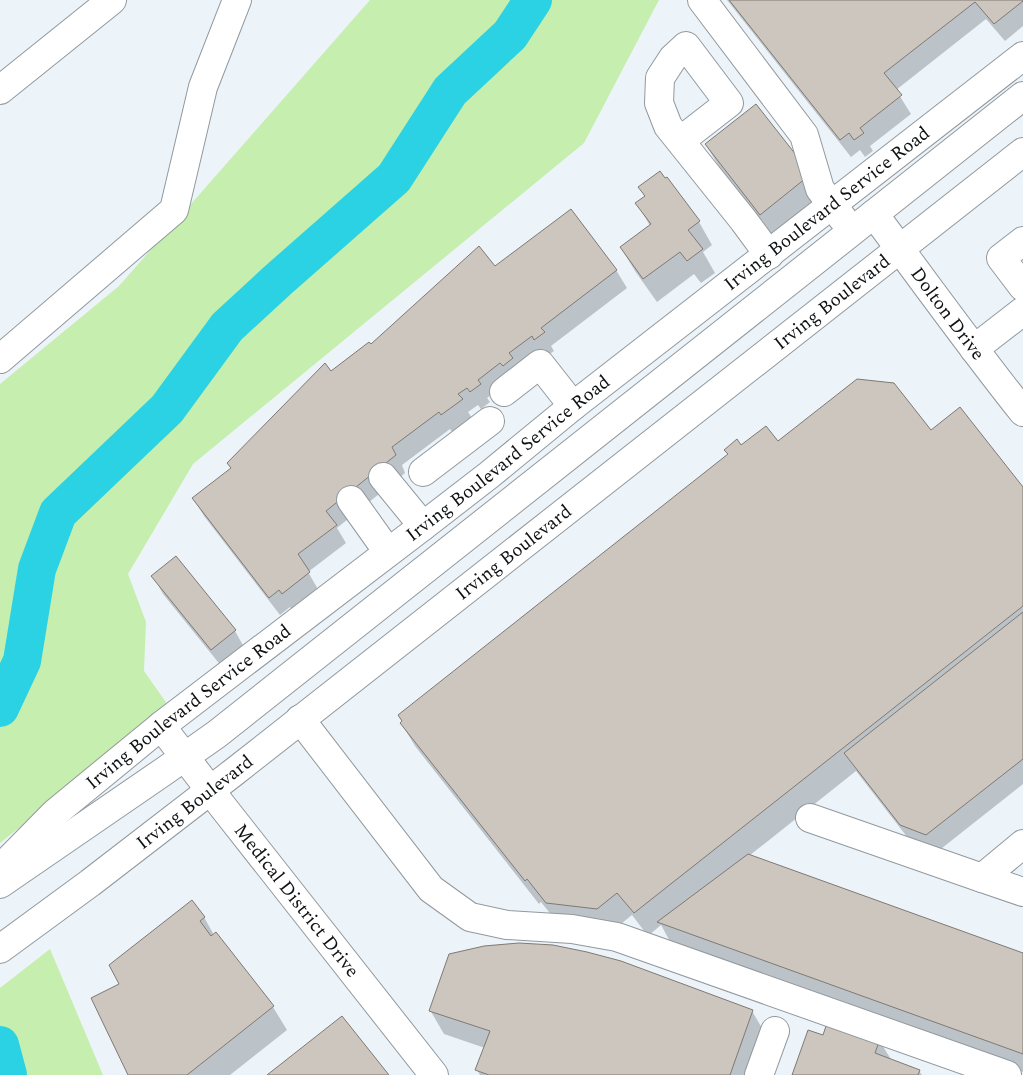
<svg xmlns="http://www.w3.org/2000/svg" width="1023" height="1075" viewBox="0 0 1023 1075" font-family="Spectral,serif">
	<rect width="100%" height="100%" fill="#ecf4fa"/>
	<!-- green -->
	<g fill="#c6eeae">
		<path d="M 370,0 L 659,0 L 584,143 L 193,464 L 128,574 L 146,622 L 144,671 L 170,708 L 0,843 L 0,384 L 119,286 Z"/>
		<path d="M 50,949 L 103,1075 L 0,1075 L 0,988 Z"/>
	</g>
	<!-- shadow -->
	<g fill="#0003">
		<path d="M 727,0 L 1023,0 L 1023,26 L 1005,41 L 986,19 L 896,90 L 911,114 L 870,146 L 873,151 L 865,157 L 860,150 L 851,157 Z"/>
		<path d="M 756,105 L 824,198 L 774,237 L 720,168 L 706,145 Z"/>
		<path d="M 640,188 L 699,222 L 712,245 L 703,252 L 715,273 L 701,283 L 694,274 L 657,302 L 635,271 L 621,248 L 650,226 L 637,203 L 645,197 Z"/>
		<path d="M 494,268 L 616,270 L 627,288 L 551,346 L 554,351 L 511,380 L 487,398 L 490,402 L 481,409 L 478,405 L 468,412 L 472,418 L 452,432 L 450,429 L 402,465 L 405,473 L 337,528 L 346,543 L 308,572 L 319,591 L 293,611 L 290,607 L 280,615 L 204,516 L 193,498 L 232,469 L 331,373 L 370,346 Z"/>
		<path d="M 931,432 L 1023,489 L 1023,784 L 937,852 L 911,842 L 856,771 L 749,856 L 1023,955 L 1023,1072 L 672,945 L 661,925 L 648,936 L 632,915 L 611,932 L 560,926 L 541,902 L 539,904 L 415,746 L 401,723 L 741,446 Z"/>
		<path d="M 176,558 L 235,631 L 245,649 L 222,667 L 163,594 L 153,576 Z"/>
		<path d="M 204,917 L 214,935 L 273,1007 L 287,1030 L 230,1075 L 129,1075 L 121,985 Z"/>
		<path d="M 430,1010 L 752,1011 L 766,1035 L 752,1075 L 480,1075 L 477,1070 L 485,1048 L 444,1034 Z"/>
		<path d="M 879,1040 L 892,1061 L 919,1071 L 922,1075 L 793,1075 Z"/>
	</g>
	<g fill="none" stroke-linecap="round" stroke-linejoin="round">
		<!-- river -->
		<g stroke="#2ad2e3" stroke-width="38">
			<path d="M 0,708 L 22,661 L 37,569 L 58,513 L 167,409 L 227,327 L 278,280 L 394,178 L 450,91 L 510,35 L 533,0"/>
			<path d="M 0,1045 L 8,1075"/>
		</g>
	</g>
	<!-- building -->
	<g fill="#cdc6bf" stroke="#7f7973">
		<path d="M 729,0 L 1023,0 L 1023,1 L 994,24 L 975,2 L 884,73 L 902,95 L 860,128 L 864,133 L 854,140 L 849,133 L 840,140 Z"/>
		<path d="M 756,104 L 811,174 L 760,215 L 705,144 Z"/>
		<path d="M 660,171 L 665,178 L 667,177 L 700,221 L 688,230 L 703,249 L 687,261 L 680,252 L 643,279 L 620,247 L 651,224 L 635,203 L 645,196 L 638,187 Z"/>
		<path d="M 571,209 L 617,270 L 541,328 L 545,332 L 534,340 L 532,336 L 509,353 L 513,358 L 503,366 L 500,363 L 478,380 L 481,384 L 470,392 L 467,388 L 458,394 L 463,399 L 441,415 L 439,412 L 392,447 L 396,455 L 326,511 L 337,525 L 298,554 L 310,572 L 282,594 L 279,590 L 269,598 L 192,498 L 231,468 L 227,463 L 325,363 L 331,371 L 369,342 L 371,344 L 479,246 L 495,266 Z"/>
		<path d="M 857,379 L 894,383 L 931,430 L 960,407 L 1023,487 L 1023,606 L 634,913 L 617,893 L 597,909 L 546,903 L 527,879 L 525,881 L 400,723 L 402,721 L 398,715 L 728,454 L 724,450 L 737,439 L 741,445 L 766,426 L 778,441 Z"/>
		<path d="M 176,556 L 236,630 L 211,650 L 151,576 Z"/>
		<path d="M 1023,612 L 1023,759 L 926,835 L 900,825 L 844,753 Z"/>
		<path d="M 748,854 L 1023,953 L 1023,1054 L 657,922 Z"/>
		<path d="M 192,900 L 205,917 L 200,921 L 211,936 L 216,932 L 274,1006 L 187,1075 L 128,1075 L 91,998 L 119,984 L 109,965 Z"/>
		<path d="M 519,943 L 553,945 L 587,952 L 621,961 L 753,1010 L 730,1075 L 489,1075 L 475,1070 L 490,1031 L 429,1011 L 449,954 L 484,946 Z"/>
		<path d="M 342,1016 L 389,1075 L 267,1075 Z"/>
		<path d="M 828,1020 L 880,1039 L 875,1053 L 920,1070 L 918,1075 L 792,1075 L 808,1030 L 823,1035 Z"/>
	</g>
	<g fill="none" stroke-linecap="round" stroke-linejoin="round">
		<defs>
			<g id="minor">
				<path d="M 702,0 L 804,135 L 820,189 L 843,219"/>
				<path d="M 0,90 L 112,0"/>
				<path d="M 680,141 L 729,103 L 686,46 L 673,58 L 660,78 L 659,103 L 668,126 L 744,221 L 769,255"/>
				<path id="s1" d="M 874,214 C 923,280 971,347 1023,412"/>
				<path d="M 1023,241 L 1001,258 L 1023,287"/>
				<path d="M 974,349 L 1023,311"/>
				<path d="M 0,359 L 174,210 L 203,87 L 237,0"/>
				<path d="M 504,392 L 540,364 L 573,406"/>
				<path d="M 423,472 L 490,421"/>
				<path d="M 383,477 L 423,526"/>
				<path d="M 351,500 L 388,552"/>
				<path d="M 300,719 L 431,889 L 470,917 L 507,925 L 572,929 L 617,937 L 1007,1075"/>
				<path id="s2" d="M 161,726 L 223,807 L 434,1075"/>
				<path d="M 810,818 L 982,878 L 1023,844"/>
				<path id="s3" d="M 0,869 L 55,813 L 161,726 L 423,526 L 489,475 L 573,406 L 1023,56"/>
				<path d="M 982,878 L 1023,892"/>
				<path d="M 759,1075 L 775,1031"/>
			</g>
			<g id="major">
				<path d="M 0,884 L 163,772 L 217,734 L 1023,96"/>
				<path id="s4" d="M 0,949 L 90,883 L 234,772 L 1023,152"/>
			</g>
		</defs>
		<!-- minor casing -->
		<use href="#minor" stroke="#92999e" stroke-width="30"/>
		<!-- major casing -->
		<use href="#major" stroke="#92999e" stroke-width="30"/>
		<!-- minor -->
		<use href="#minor" stroke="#fff" stroke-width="28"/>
		<!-- major -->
		<use href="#major" stroke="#fff" stroke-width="28"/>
	</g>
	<g text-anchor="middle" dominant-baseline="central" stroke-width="5" stroke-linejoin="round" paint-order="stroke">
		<!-- street labels -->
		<g font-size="19" fill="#0f1113" stroke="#fff">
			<text stroke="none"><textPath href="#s3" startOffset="1059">Irving Boulevard Service Road</textPath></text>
			<text stroke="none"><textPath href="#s4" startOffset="1054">Irving Boulevard</textPath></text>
			<text stroke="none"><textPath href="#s1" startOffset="124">Dolton Drive</textPath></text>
			<text stroke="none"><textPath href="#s3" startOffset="654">Irving Boulevard Service Road</textPath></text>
			<text stroke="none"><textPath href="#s4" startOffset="649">Irving Boulevard</textPath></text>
			<text stroke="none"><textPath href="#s3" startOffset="249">Irving Boulevard Service Road</textPath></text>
			<text stroke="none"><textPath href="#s4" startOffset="244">Irving Boulevard</textPath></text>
			<text stroke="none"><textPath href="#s2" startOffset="221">Medical District Drive</textPath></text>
		</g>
	</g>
</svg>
